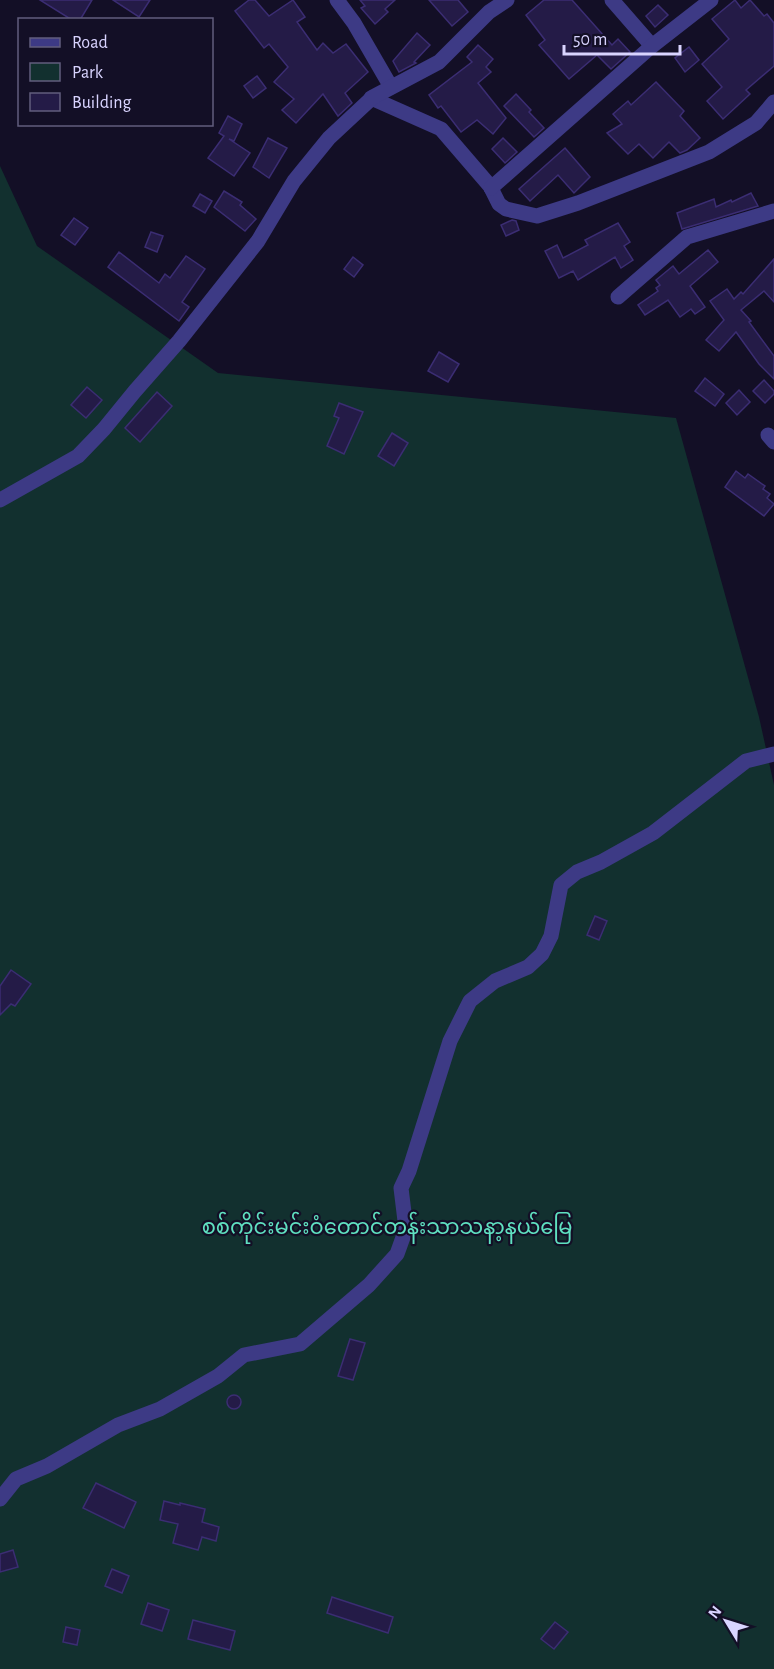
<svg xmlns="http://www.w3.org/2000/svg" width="774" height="1669" viewBox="0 0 774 1669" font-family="'Alegreya Sans','Noto Sans Myanmar',sans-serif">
	<rect width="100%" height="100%" fill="#130f26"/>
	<!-- green -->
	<path fill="#12302f" d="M 0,166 L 37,246 L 218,373 L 676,418 L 759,717 L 774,785 L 774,1669 L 0,1669 Z"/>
	<!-- building -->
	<g fill="#241b47" stroke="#3b2d73" stroke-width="1.5">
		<path d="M 40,0 L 92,0 L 80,20 L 72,20 Z"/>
		<path d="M 113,0 L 150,0 L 139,17 Z"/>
		<path d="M 249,0 L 255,0 L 269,16 L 293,0 L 305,17 L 297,22 L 317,50 L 323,43 L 333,53 L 346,44 L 368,72 L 345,93 L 352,103 L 338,116 L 323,94 L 296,123 L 282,110 L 294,99 L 274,82 L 288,67 L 269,44 L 264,48 L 235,11 Z"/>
		<path d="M 360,0 L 395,0 L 385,9 L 388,12 L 375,24 L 361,8 L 365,6 Z"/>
		<path d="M 429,0 L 458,0 L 468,12 L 452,26 Z"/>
		<path d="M 544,0 L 572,0 L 612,45 L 618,39 L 630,52 L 611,69 L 597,55 L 569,79 L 539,45 L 545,40 L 526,15 Z"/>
		<path d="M 735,0 L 741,8 L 750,0 L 764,16 L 767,14 L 774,23 L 774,66 L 746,90 L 750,94 L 723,119 L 707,101 L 722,87 L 702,64 L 729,39 L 712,19 Z"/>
		<path d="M 658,5 L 668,15 L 655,27 L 646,16 Z"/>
		<path d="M 417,33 L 430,45 L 414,62 L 416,63 L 399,72 L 393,61 Z"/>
		<path d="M 478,45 L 493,59 L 486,67 L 491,72 L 478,83 L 506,118 L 493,134 L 477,120 L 461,132 L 441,106 L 438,108 L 429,95 L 472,62 L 467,57 Z"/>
		<path d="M 689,47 L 699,60 L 685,72 L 675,58 Z"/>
		<path d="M 257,76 L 266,88 L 253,98 L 244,86 Z"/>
		<path d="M 656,82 L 684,111 L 680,116 L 700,138 L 687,150 L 680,153 L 669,142 L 653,158 L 639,144 L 628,154 L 607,133 L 622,124 L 613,114 L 628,101 L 631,105 Z"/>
		<path d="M 516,94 L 531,110 L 529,112 L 544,128 L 534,137 L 504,106 Z"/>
		<path d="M 228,116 L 242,124 L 234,141 L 229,139 L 250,153 L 234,176 L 208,158 L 224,136 L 219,133 Z"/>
		<path d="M 268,138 L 287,148 L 269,178 L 253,167 Z"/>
		<path d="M 503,138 L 517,152 L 505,163 L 492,149 Z"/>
		<path d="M 565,148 L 590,177 L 574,193 L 558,175 L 530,201 L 519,189 Z"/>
		<path d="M 224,191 L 242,202 L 240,205 L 256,219 L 245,231 L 214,207 Z"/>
		<path d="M 751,193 L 758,206 L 682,229 L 677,213 L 714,199 L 716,207 L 731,200 L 732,202 Z"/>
		<path d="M 200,194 L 212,201 L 205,213 L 193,206 Z"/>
		<path d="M 74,218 L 88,228 L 75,245 L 61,235 Z"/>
		<path d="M 512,220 L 516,221 L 519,230 L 506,236 L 501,225 Z"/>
		<path d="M 618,223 L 630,242 L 624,246 L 633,260 L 621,268 L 615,257 L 578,280 L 573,271 L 559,278 L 545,251 L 557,245 L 563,258 L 588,245 L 585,240 Z"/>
		<path d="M 151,232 L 163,236 L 157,252 L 145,247 Z"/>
		<path d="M 708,250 L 718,262 L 690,286 L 705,307 L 695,314 L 691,309 L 680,317 L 668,300 L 645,315 L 638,305 L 658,291 L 656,288 L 660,285 L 656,280 L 673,266 L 679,274 Z"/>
		<path d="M 119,252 L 159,283 L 165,274 L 170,278 L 186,256 L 205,269 L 182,302 L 189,307 L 179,321 L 108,267 Z"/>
		<path d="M 353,257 L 363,265 L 354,277 L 344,269 Z"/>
		<path d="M 774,259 L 774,302 L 764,291 L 741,310 L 751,321 L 749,322 L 774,356 L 774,379 L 759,364 L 736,332 L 719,351 L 706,340 L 724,320 L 710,301 L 727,289 L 734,299 L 741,292 L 743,294 Z"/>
		<path d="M 439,352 L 459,364 L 448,382 L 428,371 Z"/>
		<path d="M 705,378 L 724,394 L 715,406 L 695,391 Z"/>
		<path d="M 764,380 L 774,391 L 774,394 L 765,403 L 753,391 Z"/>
		<path d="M 87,387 L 102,400 L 86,418 L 71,405 Z"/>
		<path d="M 739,390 L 750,402 L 737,415 L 726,403 Z"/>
		<path d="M 157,392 L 172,406 L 140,442 L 125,428 Z"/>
		<path d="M 339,403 L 363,412 L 344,454 L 327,446 L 339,418 L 334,416 Z"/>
		<path d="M 392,433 L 408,443 L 394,466 L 378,456 Z"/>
		<path d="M 736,471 L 745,478 L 748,474 L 765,486 L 763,489 L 770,494 L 767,498 L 774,504 L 764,516 L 725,487 Z"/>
		<path d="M 595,916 L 607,921 L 599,940 L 587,935 Z"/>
		<path d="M 11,970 L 31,984 L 15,1006 L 11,1004 L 0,1015 L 0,986 Z"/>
		<path d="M 350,1339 L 365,1343 L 353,1380 L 338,1376 Z"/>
		<circle cx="234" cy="1402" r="7"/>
		<path d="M 96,1483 L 136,1502 L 124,1528 L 83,1508 Z"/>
		<path d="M 164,1501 L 180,1505 L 180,1503 L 205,1509 L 202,1522 L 219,1527 L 216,1541 L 202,1537 L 198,1550 L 173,1543 L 178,1524 L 160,1520 Z"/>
		<path d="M 13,1550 L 18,1567 L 0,1572 L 0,1554 Z"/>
		<path d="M 112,1569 L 129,1576 L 122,1593 L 105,1586 Z"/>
		<path d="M 332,1597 L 393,1617 L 388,1633 L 327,1613 Z"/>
		<path d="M 148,1603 L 169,1610 L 162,1631 L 141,1624 Z"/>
		<path d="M 193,1620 L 235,1631 L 230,1650 L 188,1639 Z"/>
		<path d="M 555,1622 L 568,1632 L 554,1649 L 541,1639 Z"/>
		<path d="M 66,1627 L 80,1630 L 77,1645 L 63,1642 Z"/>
	</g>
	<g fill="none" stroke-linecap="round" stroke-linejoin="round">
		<!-- minor -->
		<g stroke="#3d3a85" stroke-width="15">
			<path d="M 337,0 L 354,23 L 391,87"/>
			<path d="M 612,0 L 652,46"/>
			<path d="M 371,98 L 441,129 L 490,186 L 499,204 L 506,209 L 537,216 L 578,203 L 709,152 L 756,123 L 774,102"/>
			<path d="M 491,188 L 652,46 L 711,0"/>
			<path d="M 618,297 L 687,237 L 774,211"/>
			<path d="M 768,435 L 774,442"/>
			<path d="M 0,500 L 78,456 L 104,429 L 135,391 L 179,341 L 258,241 L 294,181 L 329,138 L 373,97 L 439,62 L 489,12 L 507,0"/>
			<path d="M 0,1499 L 16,1479 L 47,1466 L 118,1425 L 160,1409 L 218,1376 L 244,1355 L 300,1344 L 369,1285 L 397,1254 L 406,1229 L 401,1188 L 409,1171 L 450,1041 L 470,1001 L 495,981 L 528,967 L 542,954 L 551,936 L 561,885 L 577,872 L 601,862 L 653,833 L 746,761 L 774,754"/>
		</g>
	</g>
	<g text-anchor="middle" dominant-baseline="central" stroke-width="4.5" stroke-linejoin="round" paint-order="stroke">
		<!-- park labels -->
		<g font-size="21" fill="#5fe0c0" stroke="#130f26">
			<text x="387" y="1227">စစ်ကိုင်းမင်းဝံတောင်တန်းသာသနာ့နယ်မြေ</text>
		</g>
	</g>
	<!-- legend -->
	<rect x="18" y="18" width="195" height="108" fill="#130f26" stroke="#625e7d" stroke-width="1.5"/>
	<rect x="30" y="38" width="30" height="9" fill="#3d3a85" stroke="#625e7d" stroke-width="1.5"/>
	<text x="72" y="48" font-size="18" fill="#d9d4ff">Road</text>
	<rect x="30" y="63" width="30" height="18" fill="#12302f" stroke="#625e7d" stroke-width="1.5"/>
	<text x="72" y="78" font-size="18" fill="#d9d4ff">Park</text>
	<rect x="30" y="93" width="30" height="18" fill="#241b47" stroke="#625e7d" stroke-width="1.5"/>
	<text x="72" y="108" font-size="18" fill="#d9d4ff">Building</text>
	<!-- north arrow -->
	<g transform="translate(726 1621) rotate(308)" stroke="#130f26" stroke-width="4.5" paint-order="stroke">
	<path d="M0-4.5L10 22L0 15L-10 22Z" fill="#d9d4ff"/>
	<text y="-9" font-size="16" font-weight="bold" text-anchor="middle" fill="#d9d4ff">N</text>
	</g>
	<!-- scale -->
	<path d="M564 45v9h116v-9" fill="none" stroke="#d9d4ff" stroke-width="3"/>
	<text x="573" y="45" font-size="18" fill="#d9d4ff" stroke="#130f26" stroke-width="4.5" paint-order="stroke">50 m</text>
</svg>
